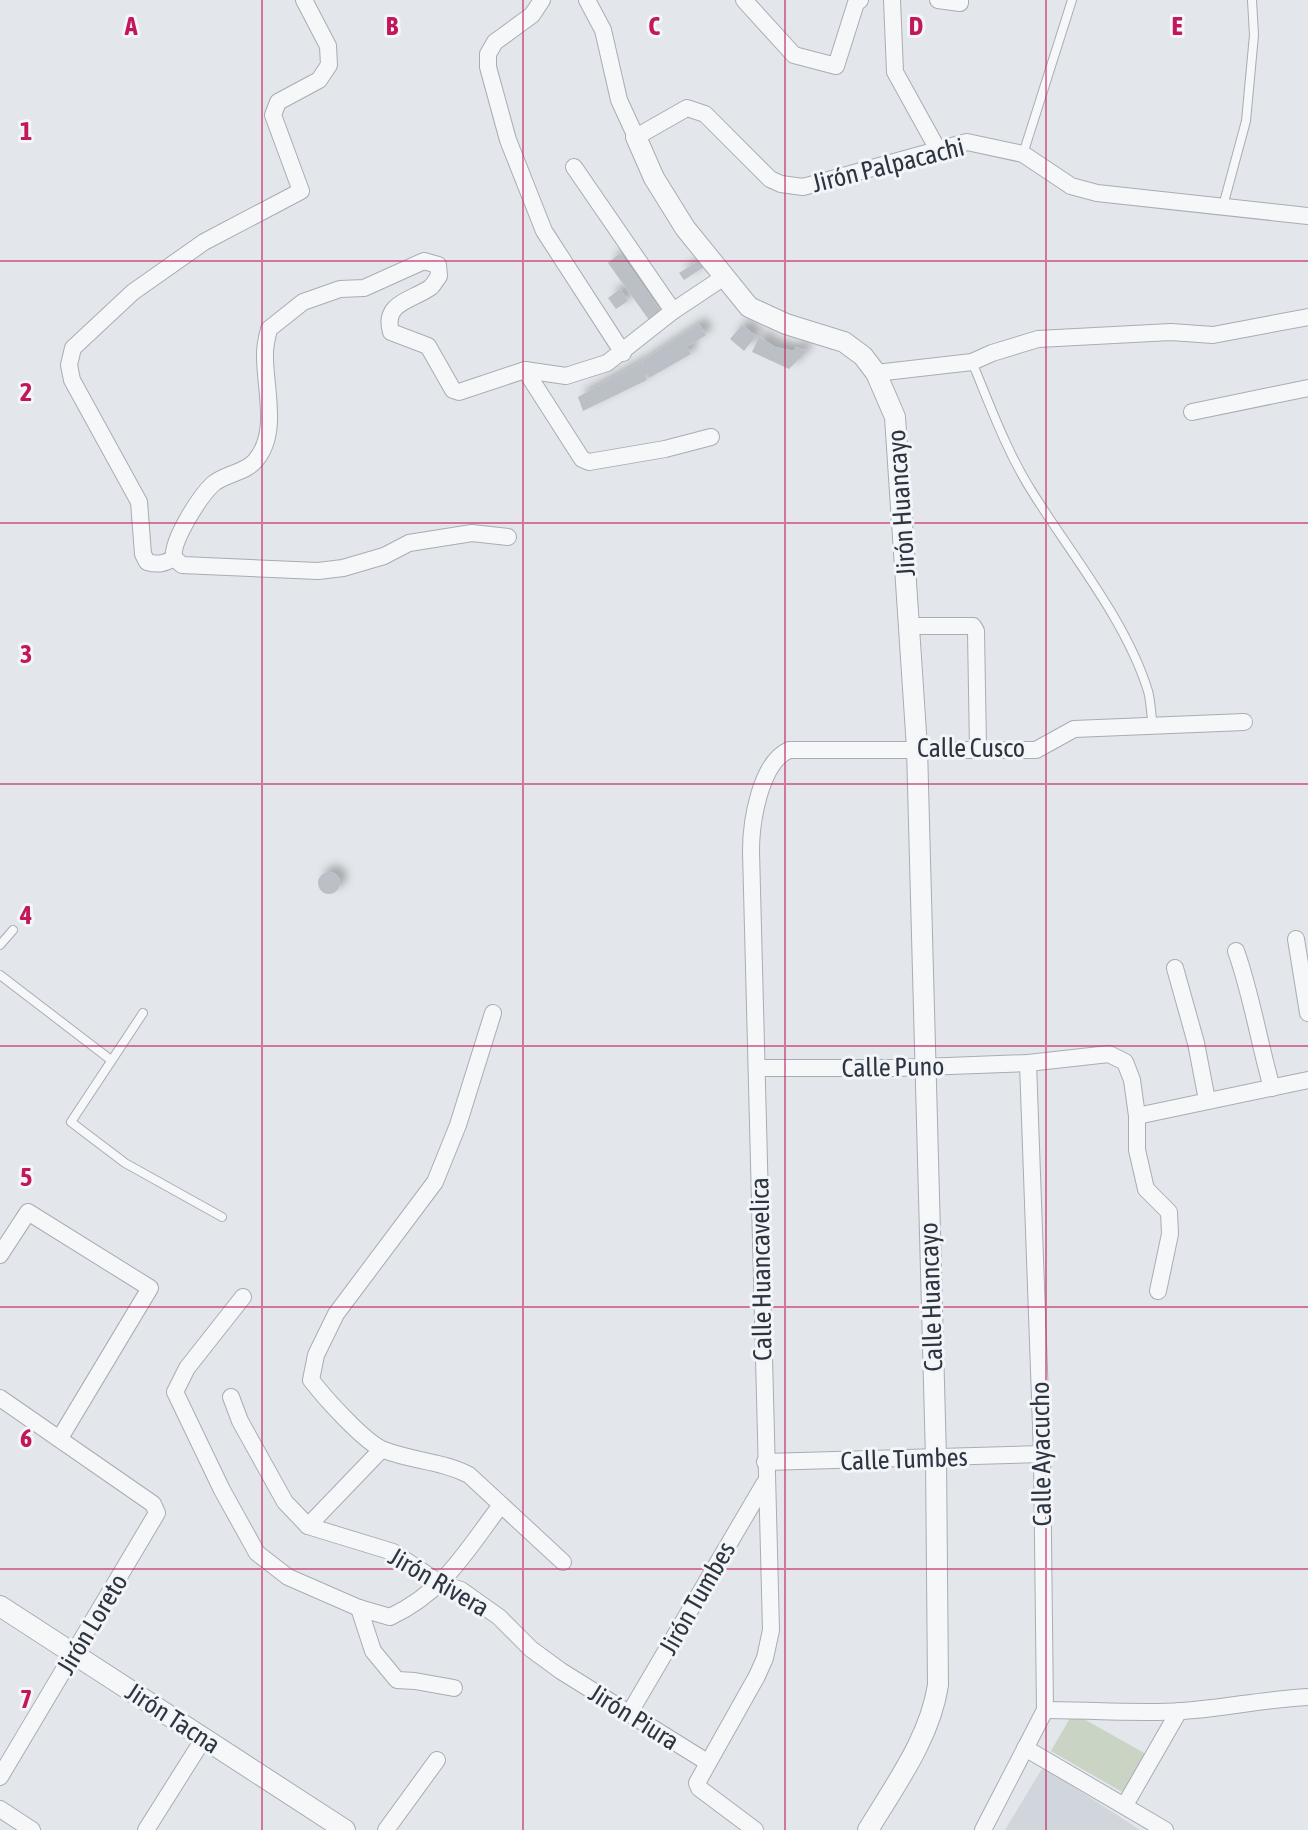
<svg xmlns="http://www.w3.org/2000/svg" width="1308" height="1830" viewBox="0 0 1308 1830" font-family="'Asap Condensed',sans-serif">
	<defs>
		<filter id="shadow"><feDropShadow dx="7" dy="-7" stdDeviation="4" flood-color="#0004"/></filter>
	</defs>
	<rect width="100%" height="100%" fill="#e3e6ea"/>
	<!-- built -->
	<path fill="#d1d6dc" d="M 1043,1767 L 1140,1830 L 1005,1830 Z"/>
	<!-- green -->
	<path fill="#c9d4c5" d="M 1073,1713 L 1146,1754 L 1124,1793 L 1051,1751 Z"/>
	<!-- building -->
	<g fill="#bbc0c7" filter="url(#shadow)">
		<path d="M 620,253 L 662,312 L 649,320 L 608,263 Z"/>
		<path d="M 700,260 L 704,267 L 684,280 L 679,273 Z"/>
		<path d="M 620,289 L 628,301 L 616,309 L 608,298 Z"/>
		<path d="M 699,324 L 706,335 L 687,347 L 691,354 L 649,378 L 641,362 Z"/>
		<path d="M 742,325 L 756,336 L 744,351 L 730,339 Z"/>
		<path d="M 759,337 L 775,347 L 794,351 L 796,347 L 807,351 L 789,369 L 752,352 Z"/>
		<path d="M 641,362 L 647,380 L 583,411 L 578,397 Z"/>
		<circle cx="329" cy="883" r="11"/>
	</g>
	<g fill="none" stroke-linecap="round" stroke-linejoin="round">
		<defs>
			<g id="service">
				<path d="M 1023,154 L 1072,0"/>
				<path d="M 1223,206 L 1246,121 L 1254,35 L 1252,0"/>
				<path d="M 972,362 C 990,405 1006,450 1031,490 C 1070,553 1126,620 1148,691 C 1151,702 1151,715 1153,727"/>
				<path d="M 0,945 L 13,930"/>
				<path d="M 0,975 L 111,1060"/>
				<path d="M 143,1013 L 71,1122 L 125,1163 L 222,1217"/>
			</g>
			<g id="minor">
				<path d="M 542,0 L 532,15 L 495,42 L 488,54 L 488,67 L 508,140 L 544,231 L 623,353"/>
				<path d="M 587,0 L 603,30 L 619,100 L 636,137 L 687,108 L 705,114 L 770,179 L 781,184 L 803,187 L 967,142 L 1023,154 L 1071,186 L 1097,193 L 1308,216"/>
				<path d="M 744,0 L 794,55 L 836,66 L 856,3 L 860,0"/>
				<path d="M 892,0 L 895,72 L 937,148"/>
				<path d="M 938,0 L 960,3 L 960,0"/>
				<path d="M 574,167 L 673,311"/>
				<path d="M 525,370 L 582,459 L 589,462 L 665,449 L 711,437"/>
				<path d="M 876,373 L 972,362 L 992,353 L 1038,339 L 1171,332 L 1213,335 L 1308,317"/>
				<path d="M 1192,412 L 1308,388"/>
				<path d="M 174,558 C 171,541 200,496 213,484 C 224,474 245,473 255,461 C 280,433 264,387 265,353 C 265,345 267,337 269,329 L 303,302 L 340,289 L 364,288 L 424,261 L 438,265 L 439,276 C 436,280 434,284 431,287 C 414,300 382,302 391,332 L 428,346 L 453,390 L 459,392 L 525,370 L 566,376 L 607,363 L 673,311 L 724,277"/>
				<path d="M 174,558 C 164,564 158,565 147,562 L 143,554 L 139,502 L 72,380 L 69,365 L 73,348 L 133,292 L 204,242 L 301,191 L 273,115 L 278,102 L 319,80 L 329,65 L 328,46 L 304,0"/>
				<path d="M 174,558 L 182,565 L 318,571 L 343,568 L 384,556 L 409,543 L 472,533 L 508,537"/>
				<path d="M 910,626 L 973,626 L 976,631 L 978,749"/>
				<path d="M 1296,939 L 1308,1013"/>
				<path d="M 1236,951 C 1252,996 1259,1043 1272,1088"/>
				<path d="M 1175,968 L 1196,1043 L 1207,1100"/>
				<path d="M 493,1013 L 458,1125 L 435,1182 L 336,1314 L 316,1355 L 311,1380 C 325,1398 365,1443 384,1450 C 412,1461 442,1461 469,1475 L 563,1562"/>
				<path d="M 757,1068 L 896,1068 L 1028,1063 L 1109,1054 L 1125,1062 L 1132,1080 L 1137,1116 L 1137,1150 L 1146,1189 L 1169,1212 L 1170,1234 L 1158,1291"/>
				<path d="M 1137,1116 L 1308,1080"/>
				<path d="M 0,1255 L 28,1212 L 150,1288 L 60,1438"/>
				<path d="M 243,1297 L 187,1368 L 175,1392 L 222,1490 L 257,1553 L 288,1577 L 359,1608 L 390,1617 C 445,1591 465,1552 501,1505"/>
				<path d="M 231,1397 L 240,1421 L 285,1502 L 308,1526 L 393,1552 L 441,1584 L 461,1590 L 499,1617 L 531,1649 L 561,1671 L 707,1762"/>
				<path d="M 0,1398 L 153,1504 L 157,1513 L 0,1777"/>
				<path d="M 765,1462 L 1042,1454"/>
				<path d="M 308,1526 L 381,1450"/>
				<path d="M 359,1608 L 373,1651 L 397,1680 L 415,1681 L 454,1688"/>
				<path d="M 1045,1710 C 1091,1710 1138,1714 1183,1711 C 1225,1708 1266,1699 1308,1697"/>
				<path d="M 629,1714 L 764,1484"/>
				<path d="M 1025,1748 L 1165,1830"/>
				<path d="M 1125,1805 L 1179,1711"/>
				<path d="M 0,1809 L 32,1830"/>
				<path d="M 146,1830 L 204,1738"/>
				<path d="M 386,1830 L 437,1760"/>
				<path d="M 755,1830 L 699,1788 L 697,1783 L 757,1676 L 765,1658 L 771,1630 L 751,851 C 751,822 760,763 789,750 L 1036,750 L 1074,729 L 1244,722"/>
				<path d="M 983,1830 L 1045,1710 L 1042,1454 L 1028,1063"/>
			</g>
			<g id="tertiary">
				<path d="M 636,137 L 654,178 L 685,228 L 749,307 L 786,324 L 844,342 L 863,356 L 876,373 L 895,417 L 917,748 L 936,1458 L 938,1685 C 930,1738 895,1785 868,1830"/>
				<path d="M 0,1606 L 345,1830"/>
			</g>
		</defs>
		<!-- service casing -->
		<use href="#service" stroke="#a8adb4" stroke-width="10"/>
		<!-- minor casing -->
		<use href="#minor" stroke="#a8adb4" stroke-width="18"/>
		<!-- tertiary casing -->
		<use href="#tertiary" stroke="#a8adb4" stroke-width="22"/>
		<!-- service -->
		<use href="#service" stroke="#f6f7f9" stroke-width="8"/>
		<!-- minor -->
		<use href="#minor" stroke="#f6f7f9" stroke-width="16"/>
		<!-- tertiary -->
		<use href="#tertiary" stroke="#f6f7f9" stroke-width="20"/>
	</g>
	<!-- grid -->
	<path fill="none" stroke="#c2185b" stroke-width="2" stroke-opacity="0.55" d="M 262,0 L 262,1830M 523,0 L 523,1830M 785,0 L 785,1830M 1046,0 L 1046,1830M 0,261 L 1308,261M 0,523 L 1308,523M 0,784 L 1308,784M 0,1046 L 1308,1046M 0,1307 L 1308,1307M 0,1569 L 1308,1569"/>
	<g text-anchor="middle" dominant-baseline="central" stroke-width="6" stroke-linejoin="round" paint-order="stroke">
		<!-- street labels -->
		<g font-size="26" fill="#2c3541" stroke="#f3f5f8">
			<text transform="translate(888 165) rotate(-14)">Jirón Palpacachi</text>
			<text transform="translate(901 503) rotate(-94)">Jirón Huancayo</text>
			<text x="971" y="748">Calle Cusco</text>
			<text transform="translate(893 1067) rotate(-1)">Calle Puno</text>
			<text transform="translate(761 1269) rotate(-91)">Calle Huancavelica</text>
			<text transform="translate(931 1297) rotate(-92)">Calle Huancayo</text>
			<text transform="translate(1041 1454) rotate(-91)">Calle Ayacucho</text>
			<text transform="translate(904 1459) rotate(-2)">Calle Tumbes</text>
			<text transform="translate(439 1582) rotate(30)">Jirón Rivera</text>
			<text transform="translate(697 1598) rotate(-60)">Jirón Tumbes</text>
			<text transform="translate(92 1624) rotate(-59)">Jirón Loreto</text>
			<text transform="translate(634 1717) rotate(32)">Jirón Piura</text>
			<text transform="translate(173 1718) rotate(33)">Jirón Tacna</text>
		</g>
	</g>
	<g font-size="26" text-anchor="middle" font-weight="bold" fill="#c2185b" stroke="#f3f5f8" stroke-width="6" stroke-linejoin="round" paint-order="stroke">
		<text x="131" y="35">A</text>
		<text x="392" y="35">B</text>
		<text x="654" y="35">C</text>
		<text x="916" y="35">D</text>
		<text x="1177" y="35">E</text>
		<text x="26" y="140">1</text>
		<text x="26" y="401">2</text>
		<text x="26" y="663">3</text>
		<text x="26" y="924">4</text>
		<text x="26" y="1186">5</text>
		<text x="26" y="1447">6</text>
		<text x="26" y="1708">7</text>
	</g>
</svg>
